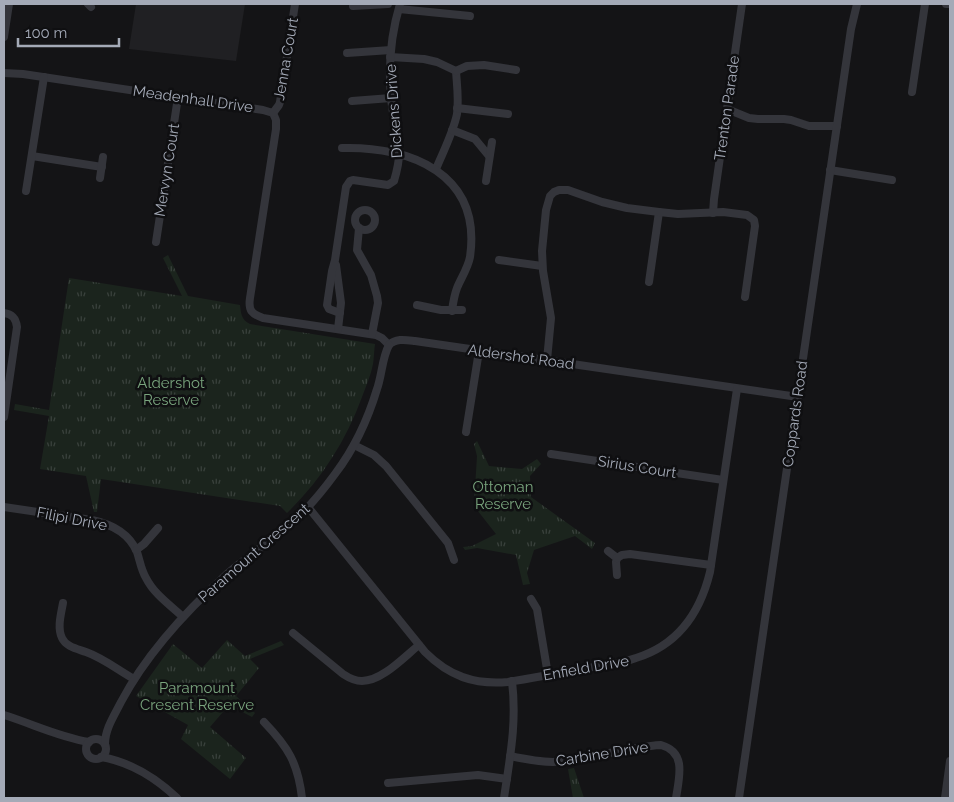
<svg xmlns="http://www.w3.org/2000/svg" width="954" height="802" viewBox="0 0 954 802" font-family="Raleway,sans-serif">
	<defs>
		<pattern id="park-tufts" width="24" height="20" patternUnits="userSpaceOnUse" patternTransform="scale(1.25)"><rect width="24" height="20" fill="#1b241d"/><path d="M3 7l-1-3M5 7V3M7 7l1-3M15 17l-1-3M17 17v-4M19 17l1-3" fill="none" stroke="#39413c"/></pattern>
	</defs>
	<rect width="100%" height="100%" fill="#141416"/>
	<!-- built -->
	<path fill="#202023" d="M 136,4 L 245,4 L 236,61 L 129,49 Z"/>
	<!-- park -->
	<g fill="url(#park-tufts)">
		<path d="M 168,255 L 188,296 L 240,305 C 241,313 241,320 250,324 L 375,344 C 374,351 374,357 373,364 C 371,375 366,386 362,397 C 346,441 321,480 287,513 L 280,506 L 101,479 L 97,512 L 94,512 L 86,476 L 40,469 L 49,416 L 14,410 L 15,404 L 49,410 L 69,278 L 182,296 L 163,258 Z"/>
		<path d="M 477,441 L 489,466 L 522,469 L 537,459 L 541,464 L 530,476 L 531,497 L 595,543 L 592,549 L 575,536 L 534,550 L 527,573 L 530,584 L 523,585 L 516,555 L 477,548 L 465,550 L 463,547 L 472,546 L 496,534 L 474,506 L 477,456 L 474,444 Z"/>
		<path d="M 227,640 L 245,656 L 281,641 L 284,645 L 250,659 L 259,668 L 236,696 L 255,713 L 252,717 L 229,705 L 210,727 L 246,758 L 230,779 L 181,739 L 188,725 L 136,696 L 173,644 L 202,668 Z"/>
		<path d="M 574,768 L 584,798 L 573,798 L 568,769 Z"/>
	</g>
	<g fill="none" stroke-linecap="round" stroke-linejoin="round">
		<!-- minor -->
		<g stroke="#34353b" stroke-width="8">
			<path d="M 88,4 L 91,7"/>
			<path d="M 946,4 L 950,4"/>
			<path d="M 353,6 L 388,4"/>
			<path d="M 399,9 L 470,16"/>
			<path d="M 4,37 L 9,4"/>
			<path d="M 347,53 L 391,50"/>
			<path d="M 390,57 L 424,59 L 437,62 L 456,71 C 457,86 459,100 457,114 C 453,133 443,152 436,169"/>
			<path d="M 456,71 L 467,66 L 484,65 L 516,70"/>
			<path d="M 4,73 L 23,74 L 263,110 L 273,113 L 276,120 L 276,129 L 250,298 C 248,311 252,314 263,318 L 376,335 L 382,338 L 389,345"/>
			<path d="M 912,92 L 925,4"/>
			<path d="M 352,101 L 391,98"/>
			<path d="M 457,108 L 508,114"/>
			<path d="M 727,109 L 749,118 L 758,119 L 784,119 L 791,120 L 809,126 L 837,126"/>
			<path d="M 273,113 L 279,105 L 280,102 L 295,4"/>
			<path d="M 452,130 L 475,139 L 489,156"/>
			<path d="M 342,148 C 411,146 482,174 470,257 C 468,268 461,278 457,288 C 454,296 453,303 452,311"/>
			<path d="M 32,156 L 102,167"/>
			<path d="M 830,170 L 892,180"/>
			<path d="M 100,178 L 103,157"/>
			<path d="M 486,181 L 492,142"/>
			<path d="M 26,191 L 44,77"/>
			<circle cx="365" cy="220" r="10"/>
			<path d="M 713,213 L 714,199 L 742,4"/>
			<path d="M 359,228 L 357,250 L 371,275 L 377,296 L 378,303 L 372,334"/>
			<path d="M 156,242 L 178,97"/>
			<path d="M 499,260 L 542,266"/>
			<path d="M 336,265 L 341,303 L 338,329"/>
			<path d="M 649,282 L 659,212"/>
			<path d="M 417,305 L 441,310 L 462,310"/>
			<path d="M 4,313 C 13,314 16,319 17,327 L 4,417"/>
			<path d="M 340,313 L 329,309 L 327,305 L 332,271 L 335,260 L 346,187 L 350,181 L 353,180 L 388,185 L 394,181 C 397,171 400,158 399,147 C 397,130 392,113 391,97 C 388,65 391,34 400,4"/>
			<path d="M 389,345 C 396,338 406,340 415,341 L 798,397"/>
			<path d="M 547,360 L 551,318 L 543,271 L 542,251 L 546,210 L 550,196 L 554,192 L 559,190 L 568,190 L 602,202 L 627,208 L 659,212 L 678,214 L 723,212 L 747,215 L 754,220 L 755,226 L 745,297"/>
			<path d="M 466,432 L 479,351"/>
			<path d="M 354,445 L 374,455 L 386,466 L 444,538 L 448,543 L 454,560"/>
			<path d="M 551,454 L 723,480"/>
			<path d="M 4,507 L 92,520 C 111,524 129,533 137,552 C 140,561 141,570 146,578 C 154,594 170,605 183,617"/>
			<path d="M 308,507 L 425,652 C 449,676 474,685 508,682 C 533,678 558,673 583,669 C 601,665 620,664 636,658 C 678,645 700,613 710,572 L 737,389"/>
			<path d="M 136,550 L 144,544 L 158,528"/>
			<path d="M 608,551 L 617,558 L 616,562 L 617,575"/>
			<path d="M 617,558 L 622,555 L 630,554 L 711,565"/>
			<path d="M 531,599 L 537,609 L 548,675"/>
			<path d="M 63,603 C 61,614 57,628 62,638 C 66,647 78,649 86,652 C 103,658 118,670 134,679"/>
			<path d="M 293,633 L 343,674 C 349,678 355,681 362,681 C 382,681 404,657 419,645"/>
			<path d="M 4,715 C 33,724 59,737 89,742"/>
			<path d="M 264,722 C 288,747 298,763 302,798"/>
			<circle cx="96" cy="749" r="10"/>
			<path d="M 105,744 C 105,729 114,716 121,702 C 147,653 186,611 227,574 C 250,554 276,538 298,517 C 312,504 324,489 335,474 C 354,449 368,419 377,389 C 382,375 382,358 389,345"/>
			<path d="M 510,756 C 524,759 539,762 553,762 C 589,760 625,747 661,745 C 687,752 679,778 676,798"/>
			<path d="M 101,757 C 130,762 156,778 177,798"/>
			<path d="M 388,783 L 478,775 L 507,779"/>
			<path d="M 504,798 C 510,757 517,723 512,681"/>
			<path d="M 739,798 L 851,29 L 857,4"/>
			<path d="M 945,798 L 950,761"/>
		</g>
	</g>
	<g text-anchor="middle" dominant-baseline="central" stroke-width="5" stroke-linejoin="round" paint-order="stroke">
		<!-- street labels -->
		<g font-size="15" fill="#a4aab7" stroke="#0f0f11">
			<text transform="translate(286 59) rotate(-80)">Jenna Court</text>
			<text transform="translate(193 99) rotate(8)">Meadenhall Drive</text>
			<text transform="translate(727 108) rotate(-82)">Trenton Parade</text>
			<text transform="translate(394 111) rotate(-94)">Dickens Drive</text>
			<text transform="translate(167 170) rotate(-81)">Mervyn Court</text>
			<text transform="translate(521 357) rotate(8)">Aldershot Road</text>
			<text transform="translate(795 414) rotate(-82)">Coppards Road</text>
			<text transform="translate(637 467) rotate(9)">Sirius Court</text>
			<text transform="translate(72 519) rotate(11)">Filipi Drive</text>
			<text transform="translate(254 553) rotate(-41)">Paramount Crescent</text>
			<text transform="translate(586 668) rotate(-10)">Enfield Drive</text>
			<text transform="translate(602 754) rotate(-9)">Carbine Drive</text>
		</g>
		<!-- park labels -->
		<g font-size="15" fill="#79a47d" stroke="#0f0f11">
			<text x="171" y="383">Aldershot<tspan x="171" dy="17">Reserve</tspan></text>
			<text x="503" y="487">Ottoman<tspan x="503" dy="17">Reserve</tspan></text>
			<text x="197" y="688">Paramount<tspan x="197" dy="17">Cresent Reserve</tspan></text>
		</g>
	</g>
	<!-- border -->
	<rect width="954" height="802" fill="none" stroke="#a4aab7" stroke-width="10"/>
	<!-- scale -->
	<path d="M18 38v8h101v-8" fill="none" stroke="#a4aab7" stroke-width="2.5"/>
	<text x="25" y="38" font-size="15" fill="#a4aab7" stroke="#0f0f11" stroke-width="4" paint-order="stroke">100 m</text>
</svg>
